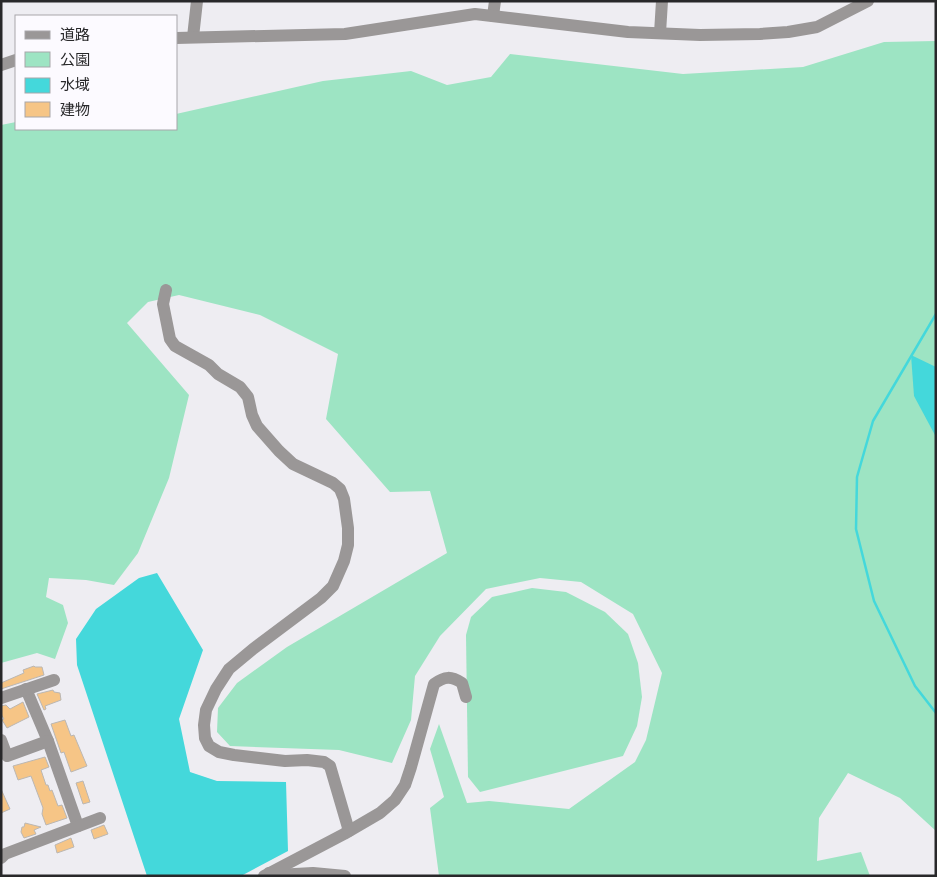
<svg xmlns="http://www.w3.org/2000/svg" width="937" height="877" viewBox="0 0 937 877" font-family="'IBM Plex Sans','Noto Sans JP',sans-serif">
	<rect width="100%" height="100%" fill="#eeedf2"/>
	<!-- green -->
	<g fill="#9de4c3">
		<path d="M 936,41 L 936,831 L 900,798 L 848,773 L 819,818 L 817,861 L 861,852 L 870,876 L 439,876 L 430,808 L 444,797 L 430,749 L 439,724 L 467,803 L 489,801 L 569,809 L 635,762 L 646,740 L 662,673 L 633,614 L 581,582 L 540,578 L 486,589 L 440,636 L 415,676 L 411,720 L 392,763 L 339,750 L 230,746 L 217,732 L 218,708 L 237,683 L 287,647 L 447,553 L 430,491 L 390,492 L 326,419 L 338,354 L 260,315 L 179,295 L 148,302 L 127,323 L 189,395 L 169,478 L 138,553 L 114,585 L 86,580 L 49,578 L 46,597 L 63,605 L 68,623 L 55,659 L 37,653 L 1,663 L 1,125 L 16,122 L 16,129 L 176,129 L 176,114 L 323,81 L 411,71 L 447,85 L 491,77 L 510,54 L 683,74 L 803,67 L 884,42 Z"/>
		<path d="M 532,588 L 566,592 L 605,612 L 628,634 L 638,663 L 642,697 L 637,726 L 623,756 L 480,792 L 468,777 L 466,635 L 471,617 L 492,597 Z"/>
	</g>
	<!-- water -->
	<g fill="#44d8db">
		<path d="M 911,355 L 936,367 L 936,437 L 914,396 Z"/>
		<path d="M 157,573 L 203,650 L 179,719 L 190,772 L 217,781 L 286,782 L 288,851 L 241,876 L 147,876 L 77,665 L 76,639 L 96,609 L 139,578 Z"/>
	</g>
	<g fill="none" stroke-linecap="round" stroke-linejoin="round">
		<!-- stream -->
		<path stroke="#44d8db" stroke-width="2.5" d="M 936,314 L 873,421 L 857,477 L 856,529 L 874,601 L 915,686 L 936,713"/>
	</g>
	<!-- building -->
	<g fill="#f6c586" stroke="#bbb7b3">
		<path d="M 34,666 L 35,667 L 42,667 L 44,675 L 1,689 L 1,683 L 24,673 L 23,670 Z"/>
		<path d="M 53,690 L 54,692 L 60,693 L 61,700 L 45,706 L 46,709 L 44,710 L 37,694 Z"/>
		<path d="M 23,702 L 29,717 L 7,728 L 2,720 L 4,719 L 1,714 L 1,706 L 6,705 L 10,709 Z"/>
		<path d="M 65,720 L 71,736 L 74,735 L 87,766 L 71,772 L 64,752 L 61,753 L 51,724 Z"/>
		<path d="M 45,757 L 49,767 L 41,770 L 46,785 L 48,785 L 50,791 L 52,790 L 58,806 L 62,805 L 67,818 L 46,825 L 42,814 L 43,808 L 31,776 L 18,780 L 13,766 Z"/>
		<path d="M 83,781 L 90,802 L 83,804 L 76,783 Z"/>
		<path d="M 1,789 L 10,809 L 1,813 Z"/>
		<path d="M 25,823 L 41,827 L 34,830 L 36,834 L 24,838 L 21,832 L 22,827 L 24,827 Z"/>
		<path d="M 104,825 L 108,834 L 94,839 L 91,830 Z"/>
		<path d="M 71,838 L 74,847 L 57,853 L 55,845 Z"/>
	</g>
	<g fill="none" stroke-linecap="round" stroke-linejoin="round">
		<!-- minor -->
		<g stroke="#9a9797" stroke-width="12">
			<path d="M 493,16 L 495,1"/>
			<path d="M 660,33 L 662,1"/>
			<path d="M 193,37 L 197,1"/>
			<path d="M 176,38 L 345,34 L 475,14 L 628,32 L 700,35 L 760,34 L 788,32 L 817,27 L 868,1"/>
			<path d="M 1,65 L 16,60"/>
			<path d="M 166,290 L 163,304 L 170,339 L 175,346 L 209,365 L 218,374 L 240,387 L 248,397 L 252,415 L 257,426 L 279,451 L 293,464 L 333,483 L 340,489 L 344,499 L 348,528 L 348,545 L 344,561 L 333,586 L 321,598 L 253,649 L 229,669 L 216,689 L 206,710 L 204,725 L 205,738 L 209,746 L 219,752 L 234,755 L 285,761 L 307,760 L 324,762 L 330,766 L 349,831"/>
			<path d="M 26,689 L 48,741 L 78,826"/>
			<path d="M 1,698 L 54,680"/>
			<path d="M 1,740 L 7,756 L 48,741"/>
			<path d="M 1,858 L 5,854 L 100,818"/>
			<path d="M 269,873 L 277,875 L 313,873 L 345,876"/>
			<path d="M 264,876 L 344,834 L 380,813 L 395,800 L 405,785 L 411,767 L 434,684 C 445,676 451,676 462,683 L 466,697"/>
		</g>
	</g>
	<!-- border -->
	<rect width="937" height="877" fill="none" stroke="#28282a" stroke-width="5"/>
	<!-- legend -->
	<rect x="15" y="15" width="162" height="115" fill="#fcfaff" stroke="#a7a6aa"/>
	<rect x="25" y="31" width="25" height="8" fill="#9a9797" stroke="#a7a6aa"/>
	<text x="60" y="40" font-size="15" fill="#28282a">道路</text>
	<rect x="25" y="52" width="25" height="15" fill="#9de4c3" stroke="#a7a6aa"/>
	<text x="60" y="65" font-size="15" fill="#28282a">公園</text>
	<rect x="25" y="78" width="25" height="15" fill="#44d8db" stroke="#a7a6aa"/>
	<text x="60" y="90" font-size="15" fill="#28282a">水域</text>
	<rect x="25" y="102" width="25" height="15" fill="#f6c586" stroke="#a7a6aa"/>
	<text x="60" y="115" font-size="15" fill="#28282a">建物</text>
</svg>
